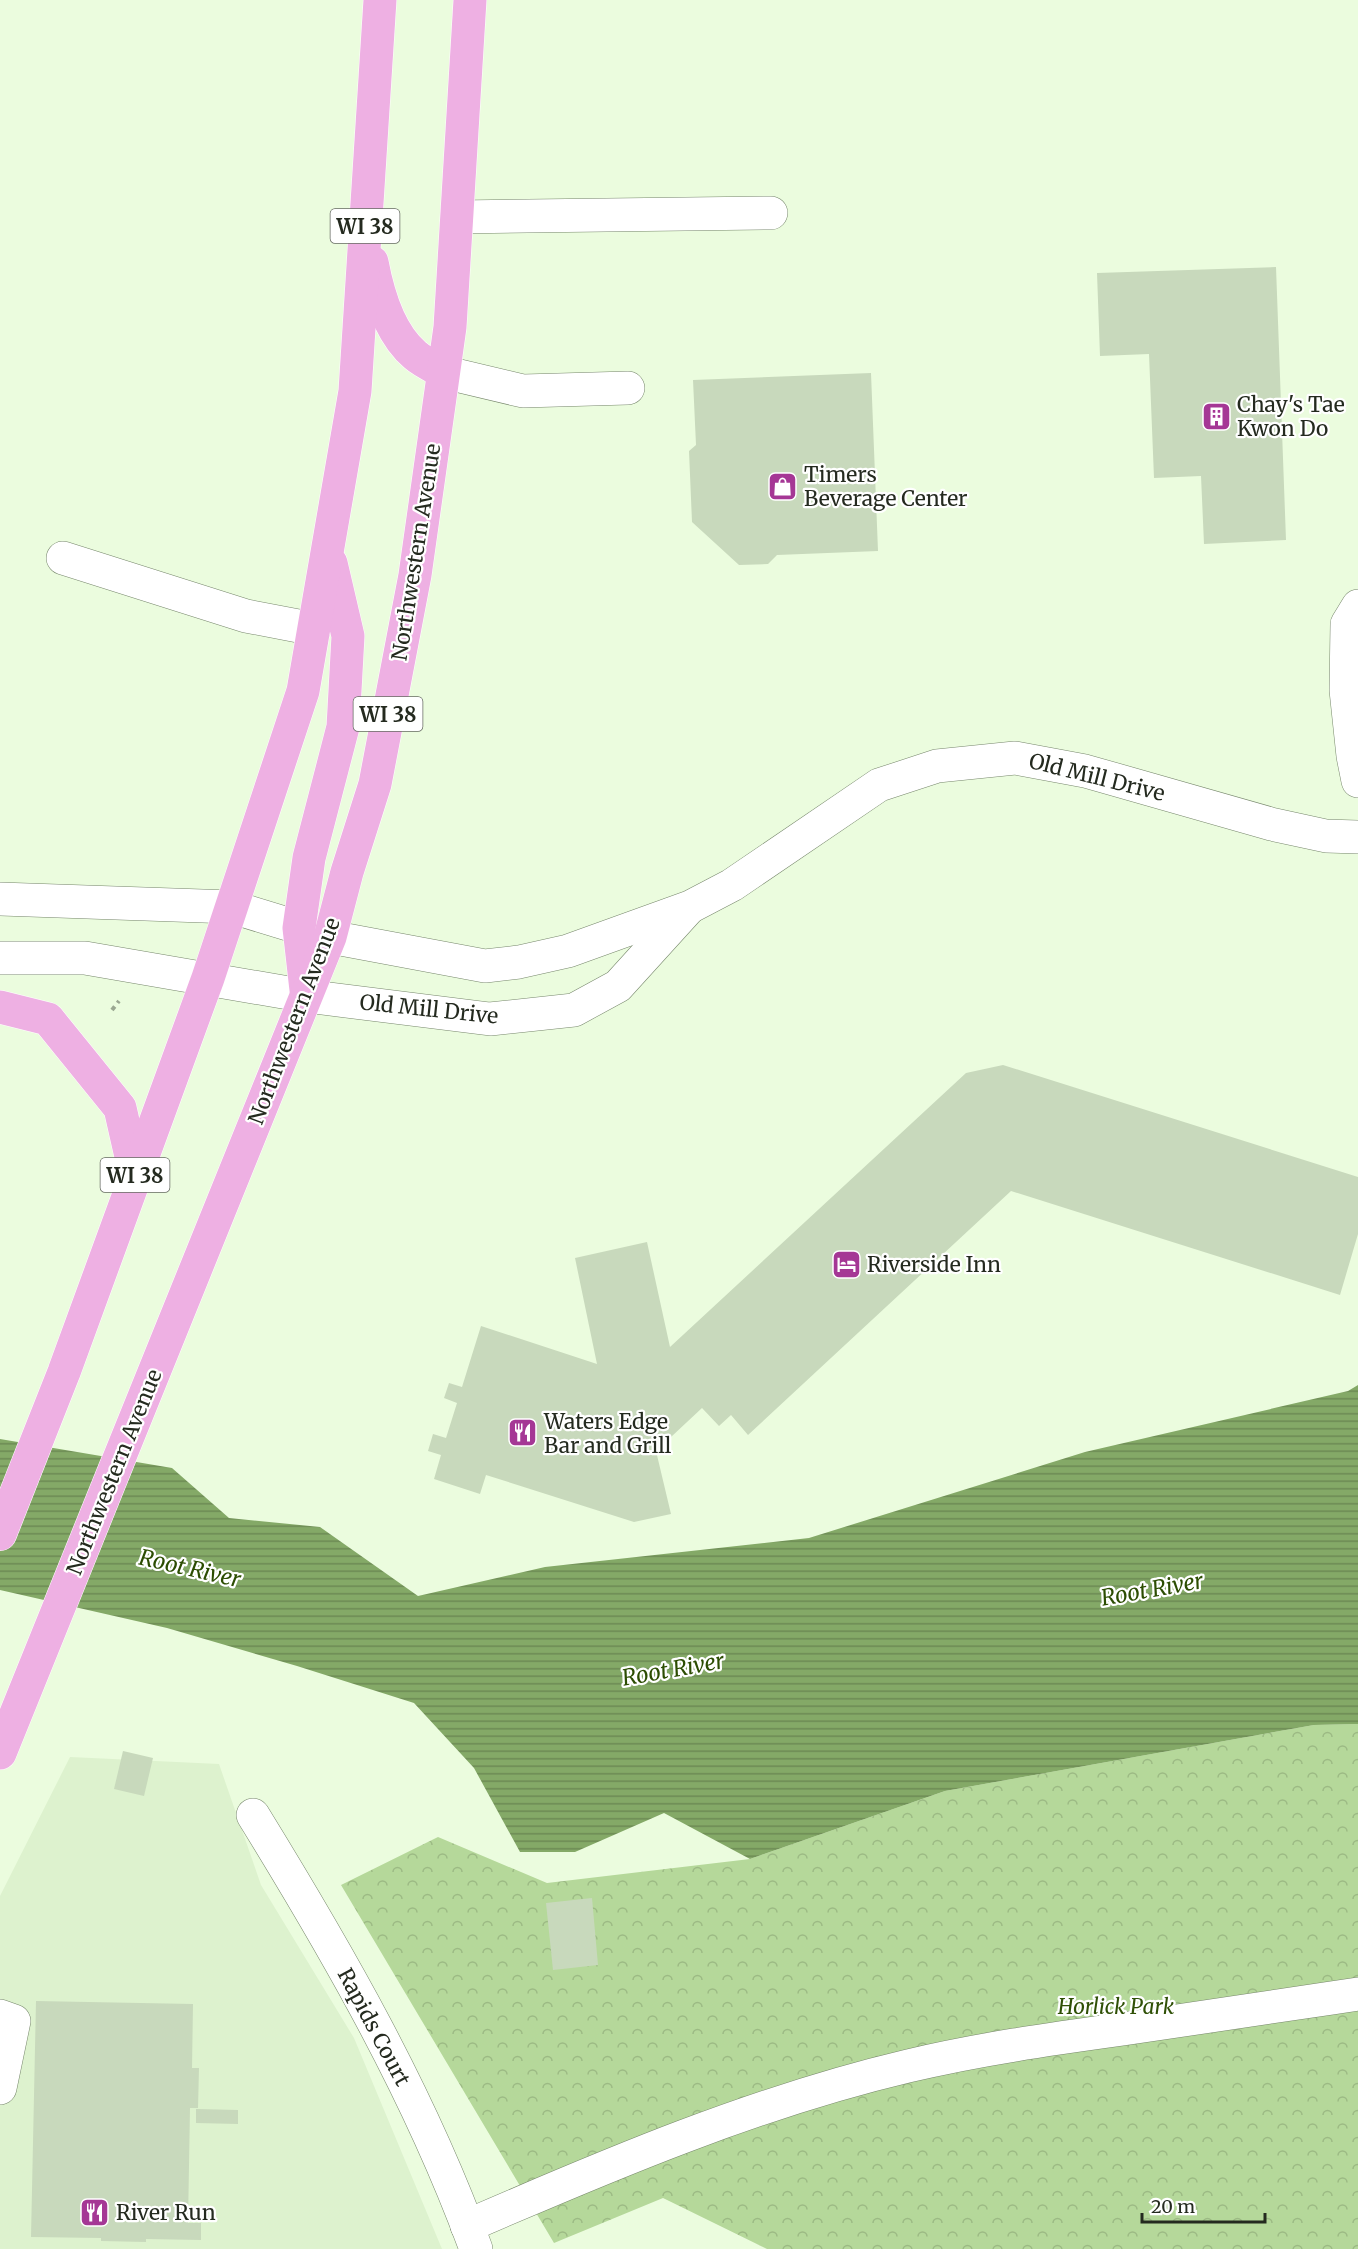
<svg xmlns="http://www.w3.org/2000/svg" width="1358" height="2249" viewBox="0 0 1358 2249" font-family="Merriweather,serif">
	<defs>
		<pattern id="park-crowns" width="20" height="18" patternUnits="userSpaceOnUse" patternTransform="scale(1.5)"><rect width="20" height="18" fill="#b5d89a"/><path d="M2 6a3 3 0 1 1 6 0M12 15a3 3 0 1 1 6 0" fill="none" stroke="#9cba84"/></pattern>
		<pattern id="water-rules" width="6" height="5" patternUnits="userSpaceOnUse" patternTransform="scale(1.5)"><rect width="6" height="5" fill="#84a967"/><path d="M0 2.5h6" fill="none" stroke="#6c8a54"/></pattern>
	</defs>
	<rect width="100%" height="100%" fill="#ebfcde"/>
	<!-- built -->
	<path fill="#ddf2ce" d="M 70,1757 L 219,1764 L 261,1885 L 354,2038 L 442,2249 L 0,2249 L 0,1896 Z"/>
	<!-- park -->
	<path fill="url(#park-crowns)" d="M 1358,1724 L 1358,2249 L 767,2249 L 663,2198 L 554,2243 L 341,1885 L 438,1837 L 547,1883 L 750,1859 L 945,1791 L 1314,1725 Z"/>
	<!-- water -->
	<path fill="url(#water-rules)" d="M 1358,1385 L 1358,1724 L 1314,1725 L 945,1791 L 750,1859 L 664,1813 L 575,1852 L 520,1852 L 474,1768 L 414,1703 L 297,1666 L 167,1628 L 0,1590 L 0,1439 L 172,1468 L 229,1518 L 320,1527 L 418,1596 L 545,1567 L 809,1538 L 1085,1452 L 1348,1391 Z"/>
	<!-- building -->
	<g fill="#c8d9bc">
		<path d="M 1276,267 L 1286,540 L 1204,544 L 1201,476 L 1154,478 L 1149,354 L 1100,356 L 1097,273 Z"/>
		<path d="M 871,373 L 878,551 L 777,555 L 768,564 L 739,565 L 692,522 L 689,451 L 696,445 L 693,380 Z"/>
		<path d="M 1003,1065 L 1358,1177 L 1358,1234 L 1340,1295 L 1011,1191 L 748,1435 L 731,1415 L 719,1426 L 702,1408 L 656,1451 L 671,1514 L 634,1522 L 486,1475 L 480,1494 L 434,1479 L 441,1455 L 428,1451 L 433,1434 L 446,1438 L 457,1403 L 444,1398 L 449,1383 L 462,1387 L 481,1326 L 597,1364 L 575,1258 L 647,1242 L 670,1347 L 966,1073 Z"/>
		<path d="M 123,1751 L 153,1758 L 144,1796 L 114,1789 Z"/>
		<path d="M 592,1898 L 598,1965 L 553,1970 L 546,1903 Z"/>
		<path d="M 36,2001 L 193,2004 L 192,2068 L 199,2068 L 198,2108 L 190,2108 L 188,2223 L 201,2223 L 201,2240 L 146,2239 L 146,2242 L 101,2241 L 101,2238 L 31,2237 Z"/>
		<path d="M 196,2109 L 238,2110 L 238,2124 L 196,2123 Z"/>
	</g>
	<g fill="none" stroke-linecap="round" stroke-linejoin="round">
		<defs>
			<g id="minor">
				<path d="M 457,217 L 771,213"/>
				<path d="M 443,372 L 523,391 L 628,388"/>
				<path d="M 63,558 L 246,616 L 314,629"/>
				<path d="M 1358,606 L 1347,624 L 1346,690 L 1353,756 L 1358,781"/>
				<path d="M 0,899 L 232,907 L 330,937 L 485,966 L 519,962 L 568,951 L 690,907 L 732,885 L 879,785 L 937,766 L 1015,758 L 1085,771 L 1271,824 L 1326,836 L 1358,837"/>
				<path d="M 0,958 L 85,958 L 306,996 L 490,1019 L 574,1010 L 618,986 L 687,910"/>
				<path d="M 253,1815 C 338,1953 420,2095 476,2249"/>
				<path d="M 0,2016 L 14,2021 L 0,2088"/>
				<path d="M 467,2226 C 610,2164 756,2102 908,2066 C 979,2049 1051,2039 1123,2029 C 1202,2017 1280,2006 1358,1994"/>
			</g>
			<g id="major">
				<path d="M 372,262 C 378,294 389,333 415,355 C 423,362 434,367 443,372"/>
				<path d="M 306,990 L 299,928 L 309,858 L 343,727 L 348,636 L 331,563"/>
				<path d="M 0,1007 L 48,1019 L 120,1108 L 135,1174"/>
				<path d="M 0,1534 L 64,1372 L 208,978 L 303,691 L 355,391 L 380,0"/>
				<path d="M 0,1753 L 330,937 L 347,872 L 375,784 L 415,575 L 450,327 L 470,0"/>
			</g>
		</defs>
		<!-- minor casing -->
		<use href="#minor" stroke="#77876c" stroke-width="34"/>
		<!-- major casing -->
		<use href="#major" stroke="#fff" stroke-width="34"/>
		<!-- path -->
		<path stroke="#9aa791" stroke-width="4" stroke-dasharray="4.5 4.5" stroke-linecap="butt" d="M 112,1010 L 119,1001"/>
		<!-- minor -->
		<use href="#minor" stroke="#fff" stroke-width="33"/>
		<!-- major -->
		<use href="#major" stroke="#eeb0e3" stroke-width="33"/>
	</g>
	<!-- icons -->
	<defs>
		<symbol id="building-square" viewBox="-11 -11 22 22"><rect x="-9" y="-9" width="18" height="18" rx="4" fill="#a53795" stroke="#fff"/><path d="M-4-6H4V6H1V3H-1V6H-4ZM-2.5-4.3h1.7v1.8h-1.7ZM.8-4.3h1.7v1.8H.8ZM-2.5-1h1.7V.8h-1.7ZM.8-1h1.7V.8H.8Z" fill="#fff"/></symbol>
		<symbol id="shop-square" viewBox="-11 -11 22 22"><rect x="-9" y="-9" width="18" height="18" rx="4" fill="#a53795" stroke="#fff"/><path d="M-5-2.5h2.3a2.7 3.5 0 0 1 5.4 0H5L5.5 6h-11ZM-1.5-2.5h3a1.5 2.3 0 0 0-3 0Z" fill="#fff"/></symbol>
		<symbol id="hotel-square" viewBox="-11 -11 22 22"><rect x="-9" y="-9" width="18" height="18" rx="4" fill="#a53795" stroke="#fff"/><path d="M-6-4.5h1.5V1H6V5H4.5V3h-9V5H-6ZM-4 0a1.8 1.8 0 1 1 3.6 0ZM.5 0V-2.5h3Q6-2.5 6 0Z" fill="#fff"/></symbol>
		<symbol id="restaurant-square" viewBox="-11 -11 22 22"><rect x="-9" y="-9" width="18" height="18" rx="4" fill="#a53795" stroke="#fff"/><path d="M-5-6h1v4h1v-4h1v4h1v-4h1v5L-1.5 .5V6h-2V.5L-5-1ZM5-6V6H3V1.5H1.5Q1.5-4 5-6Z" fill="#fff"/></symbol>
	</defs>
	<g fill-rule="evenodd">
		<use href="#building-square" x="1200" y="400" width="33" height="33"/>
		<use href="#shop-square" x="766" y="470" width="33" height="33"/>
		<use href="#hotel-square" x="830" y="1248" width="33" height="33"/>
		<use href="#restaurant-square" x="506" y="1416" width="33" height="33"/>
		<use href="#restaurant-square" x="78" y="2196" width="33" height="33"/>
	</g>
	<g text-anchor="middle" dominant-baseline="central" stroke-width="4.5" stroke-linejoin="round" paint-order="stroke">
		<!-- shield labels -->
		<g fill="#fff" stroke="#666a62" stroke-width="1.5">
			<rect x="330.5" y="209" width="69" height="34" rx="4.5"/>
			<rect x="353.5" y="697" width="69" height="34" rx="4.5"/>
			<rect x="100.5" y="1158" width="69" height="34" rx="4.5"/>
		</g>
		<g font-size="20" font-weight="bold" fill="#242a1f">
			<text x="365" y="226">WI 38</text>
			<text x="388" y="714">WI 38</text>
			<text x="135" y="1175">WI 38</text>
		</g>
		<!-- poi labels -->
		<g font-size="21" fill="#242a1f" stroke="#fff" text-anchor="start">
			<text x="1237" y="404">Chay's Tae<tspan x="1237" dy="24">Kwon Do</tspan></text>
			<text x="804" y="474">Timers<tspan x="804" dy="24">Beverage Center</tspan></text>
			<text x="867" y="1264">Riverside Inn</text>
			<text x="544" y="1421">Waters Edge<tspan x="544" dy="24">Bar and Grill</tspan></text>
			<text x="116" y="2212">River Run</text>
		</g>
		<!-- street labels -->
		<g font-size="21" fill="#242a1f" stroke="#fff">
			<text transform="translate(416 552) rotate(-81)">Northwestern Avenue</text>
			<text transform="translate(1097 777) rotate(14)">Old Mill Drive</text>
			<text transform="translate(429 1009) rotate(6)">Old Mill Drive</text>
			<text transform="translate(294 1021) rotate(-69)">Northwestern Avenue</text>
			<text transform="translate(114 1472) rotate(-68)">Northwestern Avenue</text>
			<text transform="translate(374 2027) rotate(62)">Rapids Court</text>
		</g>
		<!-- park labels -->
		<g font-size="21" font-style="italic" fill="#2f5006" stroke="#fff">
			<text x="1116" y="2006">Horlick Park</text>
		</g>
		<!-- water labels -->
		<g font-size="22" font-style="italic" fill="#2c4d02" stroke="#fff">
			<text transform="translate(190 1568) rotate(13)">Root River</text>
			<text transform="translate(1152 1589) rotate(-10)">Root River</text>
			<text transform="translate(673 1669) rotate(-10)">Root River</text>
		</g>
	</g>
	<!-- scale -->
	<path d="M1142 2213v9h123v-9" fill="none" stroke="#242a1f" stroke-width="3"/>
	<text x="1151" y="2213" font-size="18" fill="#242a1f" stroke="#ffffff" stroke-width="4.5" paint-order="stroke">20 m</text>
</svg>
